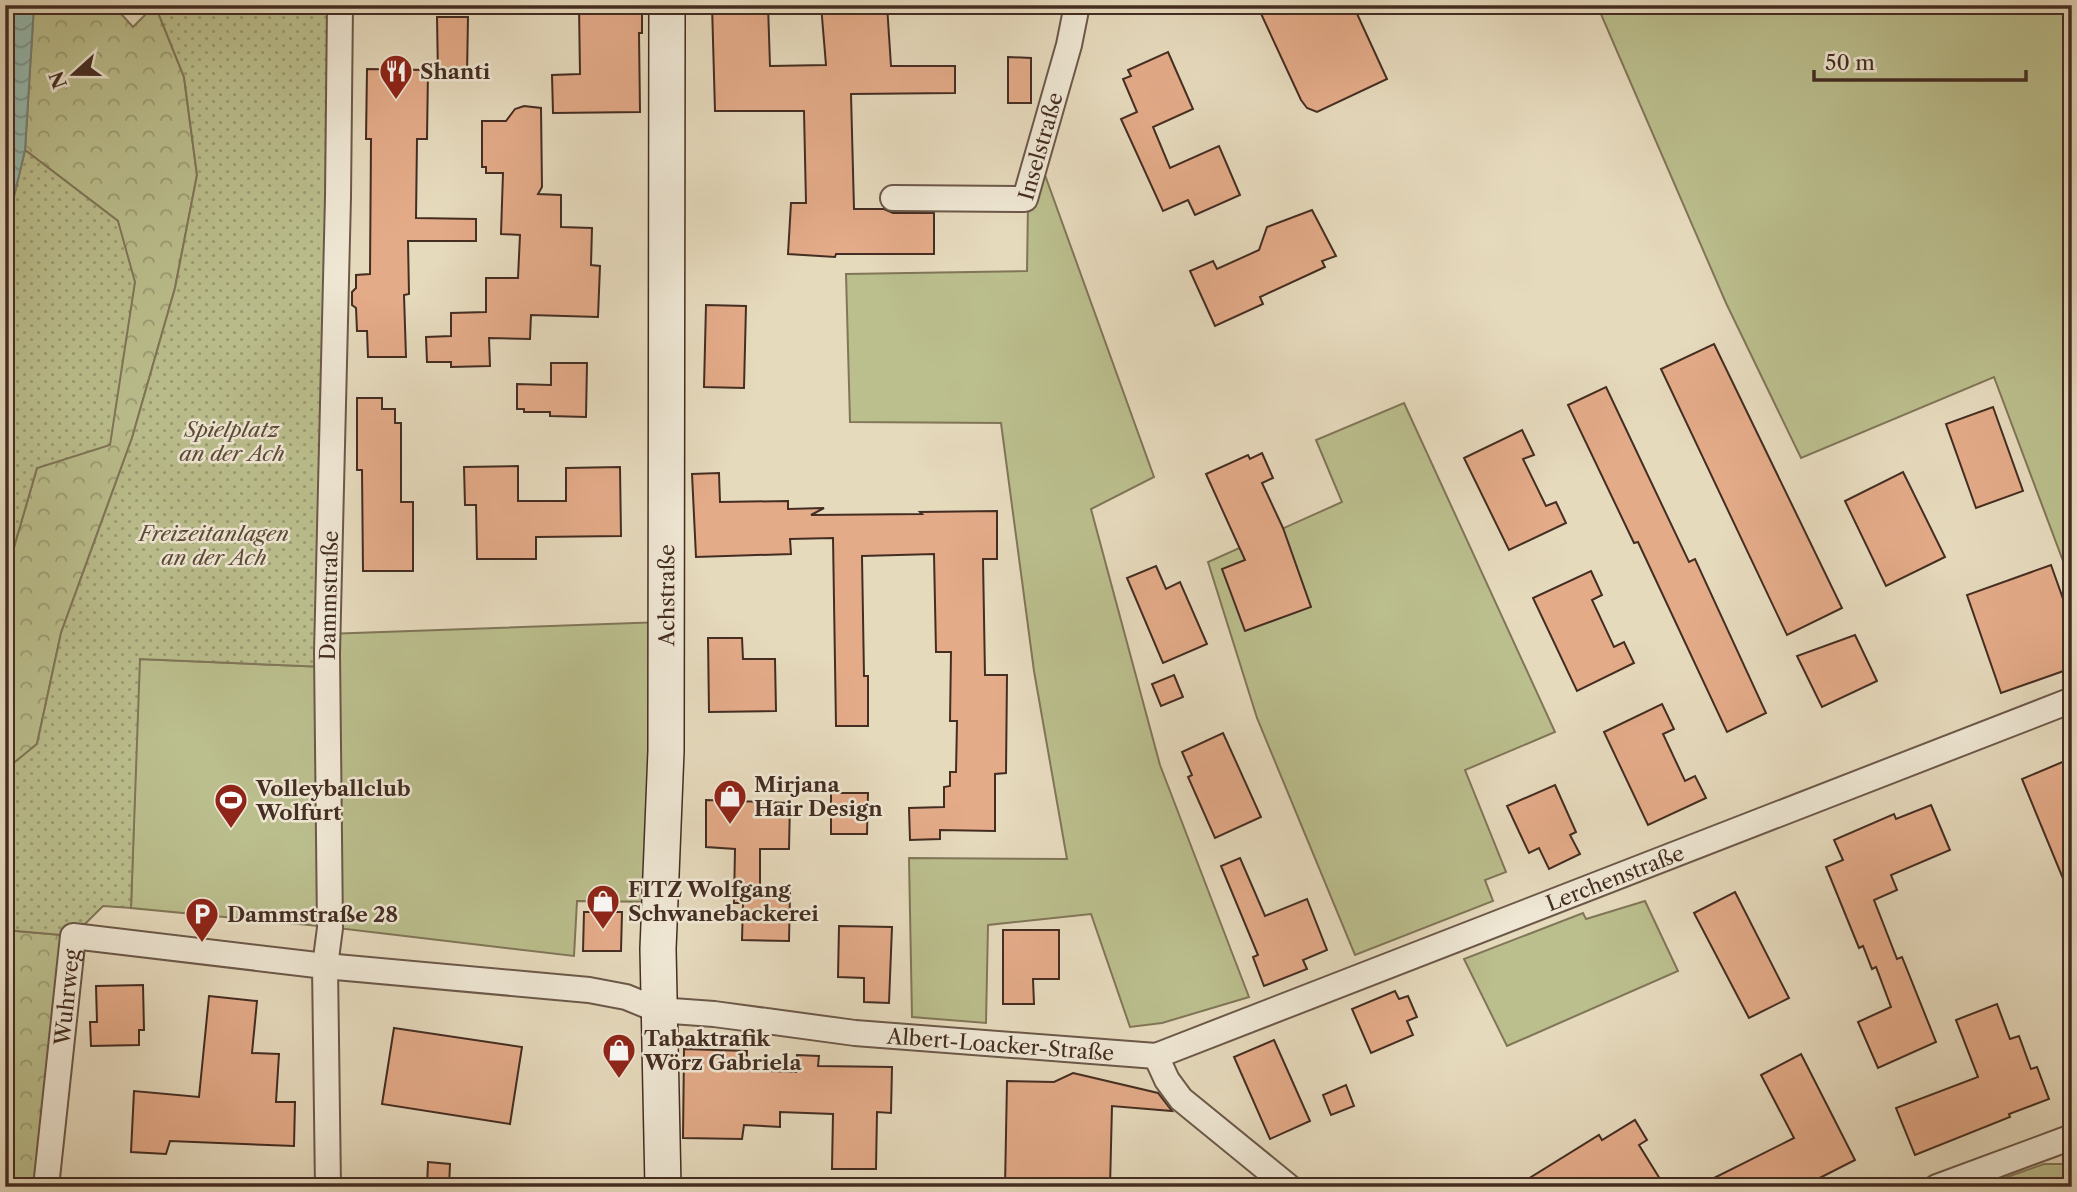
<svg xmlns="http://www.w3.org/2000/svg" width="2077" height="1192" viewBox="0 0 2077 1192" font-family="'Libre Caslon Text',serif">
	<defs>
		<pattern id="forest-crowns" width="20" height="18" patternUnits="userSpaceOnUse" patternTransform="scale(1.75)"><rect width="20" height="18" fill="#bbbe8d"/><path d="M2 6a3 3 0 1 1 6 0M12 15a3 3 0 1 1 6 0" fill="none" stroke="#9a9b73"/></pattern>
		<pattern id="park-dots" width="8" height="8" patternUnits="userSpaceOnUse" patternTransform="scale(1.75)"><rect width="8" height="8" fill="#bbbe8d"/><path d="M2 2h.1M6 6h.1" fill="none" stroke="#9a9b73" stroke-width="1.8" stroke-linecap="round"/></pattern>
		<pattern id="water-waves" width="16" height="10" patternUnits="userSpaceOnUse" patternTransform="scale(1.75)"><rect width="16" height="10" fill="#96bbb1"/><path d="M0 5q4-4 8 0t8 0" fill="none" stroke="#7c9890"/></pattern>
	</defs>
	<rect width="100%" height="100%" fill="#e6dabd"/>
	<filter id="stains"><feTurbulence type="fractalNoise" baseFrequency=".00286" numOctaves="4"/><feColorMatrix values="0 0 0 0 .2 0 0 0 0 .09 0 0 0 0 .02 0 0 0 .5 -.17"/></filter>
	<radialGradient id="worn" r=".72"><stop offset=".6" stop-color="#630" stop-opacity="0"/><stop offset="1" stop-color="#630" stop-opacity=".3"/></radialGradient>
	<!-- green -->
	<g fill="#bbbe8d" stroke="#807658" stroke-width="2">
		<path d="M 1597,5 L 2072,5 L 2072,585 L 1994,377 L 1801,458 L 1726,303 Z"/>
		<path d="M 1041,164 L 1154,477 L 1091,509 L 1160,765 L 1249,997 L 1162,1023 L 1130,1027 L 1091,914 L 988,925 L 986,1023 L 912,1017 L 909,858 L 1067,859 L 1034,671 L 1001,423 L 850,422 L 846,274 L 1027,271 L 1028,204 Z"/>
		<path d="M 1404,403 L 1555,732 L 1465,770 L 1506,872 L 1485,880 L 1493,901 L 1355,955 L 1257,718 L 1208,562 L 1342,502 L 1316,440 Z"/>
		<path d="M 663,622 L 661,902 L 577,901 L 574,956 L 329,927 L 131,908 L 139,659 L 326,667 L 326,634 Z"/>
		<path d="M 1645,901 L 1678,971 L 1507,1046 L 1464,959 L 1583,913 L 1586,919 Z"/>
		<path d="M 2044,1164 L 2072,1164 L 2072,1187 L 1979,1187 Z"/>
	</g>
	<!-- forest -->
	<g fill="url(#forest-crowns)" stroke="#807658" stroke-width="2">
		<path d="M 34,5 L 113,5 L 133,27 L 155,5 L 184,77 L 197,175 L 175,288 L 132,438 L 61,633 L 37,744 L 5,771 L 5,578 L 37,468 L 110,444 L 118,221 L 25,150 Z"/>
		<path d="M 5,930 L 73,936 L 41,1187 L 5,1187 Z"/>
	</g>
	<!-- park -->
	<g fill="url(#park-dots)" stroke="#807658" stroke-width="2">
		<path d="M 155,5 L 340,5 L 326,667 L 140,659 L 131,908 L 103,906 L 73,936 L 5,930 L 5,770 L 37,744 L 61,633 L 132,438 L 175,288 L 197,175 L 184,77 Z"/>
		<path d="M 25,150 L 118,221 L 135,282 L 110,445 L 37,468 L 5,578 L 5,234 Z"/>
	</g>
	<!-- water -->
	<path fill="url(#water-waves)" stroke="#758278" stroke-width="2" d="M 5,5 L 34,5 L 25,150 L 5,234 Z"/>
	<!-- building -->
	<g fill="#e4ab89" stroke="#442d22" stroke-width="2">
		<path d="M 579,5 L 642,5 L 642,33 L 639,33 L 640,112 L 553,113 L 552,75 L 580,74 Z"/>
		<path d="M 712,5 L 768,5 L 770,66 L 826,65 L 821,5 L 887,5 L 891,66 L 955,66 L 955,93 L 851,94 L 854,209 L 884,209 L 893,213 L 934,213 L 934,254 L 836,254 L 835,257 L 788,254 L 791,203 L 806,203 L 804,111 L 715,111 Z"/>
		<path d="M 1257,5 L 1353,5 L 1387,79 L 1317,112 L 1307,108 L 1301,100 Z"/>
		<path d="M 437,17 L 468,17 L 467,75 L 438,76 Z"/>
		<path d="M 1168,52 L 1193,109 L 1153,127 L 1170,168 L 1219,146 L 1240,195 L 1195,215 L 1188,200 L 1163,211 L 1121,119 L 1137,112 L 1123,79 L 1131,76 L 1128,70 Z"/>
		<path d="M 1008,57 L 1031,58 L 1031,103 L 1008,103 Z"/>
		<path d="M 367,69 L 428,70 L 427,139 L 417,139 L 416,218 L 476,219 L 476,241 L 408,241 L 409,294 L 404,295 L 406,357 L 368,357 L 367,331 L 357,331 L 356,308 L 352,305 L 352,292 L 356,288 L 356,275 L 370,274 L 371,139 L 366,139 Z"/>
		<path d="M 524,106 L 541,108 L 542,187 L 538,194 L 561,195 L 561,227 L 592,228 L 591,265 L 600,266 L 598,317 L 531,315 L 530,339 L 489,338 L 490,366 L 451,367 L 451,362 L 427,362 L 426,337 L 451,336 L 451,313 L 486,312 L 486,278 L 518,278 L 520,235 L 501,234 L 503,173 L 486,173 L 486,167 L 482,167 L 482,121 L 506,121 L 515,109 Z"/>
		<path d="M 1312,210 L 1336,256 L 1322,261 L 1325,267 L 1260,297 L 1263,304 L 1215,326 L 1190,271 L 1213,261 L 1217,269 L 1259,250 L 1267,227 Z"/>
		<path d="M 706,305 L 746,306 L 744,388 L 704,387 Z"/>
		<path d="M 1714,344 L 1842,608 L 1787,635 L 1661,369 Z"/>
		<path d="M 551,363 L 587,363 L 586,417 L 550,416 L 550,412 L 524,412 L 524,409 L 517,409 L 517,384 L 551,385 Z"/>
		<path d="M 1606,387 L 1689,562 L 1695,559 L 1766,713 L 1727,732 L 1638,542 L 1634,543 L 1568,405 Z"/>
		<path d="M 357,398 L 382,398 L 382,409 L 395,409 L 395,423 L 401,423 L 401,502 L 413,502 L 413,571 L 363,571 L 362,470 L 357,470 Z"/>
		<path d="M 1993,407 L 2023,491 L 1976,508 L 1946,424 Z"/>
		<path d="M 1522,430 L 1534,455 L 1523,459 L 1546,506 L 1556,502 L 1566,523 L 1509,550 L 1464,458 Z"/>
		<path d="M 1262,453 L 1273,478 L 1262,483 L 1283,528 L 1311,607 L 1245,631 L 1222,569 L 1245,560 L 1206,474 L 1248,455 L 1250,459 Z"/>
		<path d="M 518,466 L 518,501 L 566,501 L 566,468 L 620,467 L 621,536 L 536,537 L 536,559 L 477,559 L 476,505 L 465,505 L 464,467 Z"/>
		<path d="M 1903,472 L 1945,557 L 1886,586 L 1845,501 Z"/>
		<path d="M 719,473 L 720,502 L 788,501 L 788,509 L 824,508 L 811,515 L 922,514 L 920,512 L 997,511 L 997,559 L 983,559 L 985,675 L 1007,675 L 1006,773 L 995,774 L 995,831 L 940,830 L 940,839 L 910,840 L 909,808 L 944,807 L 944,787 L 950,786 L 950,772 L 956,772 L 957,721 L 950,721 L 951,652 L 936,652 L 934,554 L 862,556 L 864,676 L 868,676 L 868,726 L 836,726 L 833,538 L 790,539 L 791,554 L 696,557 L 692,474 Z"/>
		<path d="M 2051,565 L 2072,624 L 2072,668 L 2001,693 L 1967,595 Z"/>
		<path d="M 1156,566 L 1166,589 L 1180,582 L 1207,644 L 1163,663 L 1127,578 Z"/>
		<path d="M 1591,571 L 1602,595 L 1592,600 L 1614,647 L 1624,642 L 1634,663 L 1577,691 L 1533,598 Z"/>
		<path d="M 1855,635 L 1877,681 L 1822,707 L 1797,656 Z"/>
		<path d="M 708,638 L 742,638 L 743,659 L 775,659 L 776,711 L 709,712 Z"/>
		<path d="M 1174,675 L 1183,697 L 1161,706 L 1152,684 Z"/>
		<path d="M 1662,704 L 1674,729 L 1663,734 L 1685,781 L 1695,776 L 1706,798 L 1648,825 L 1604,732 Z"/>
		<path d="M 1223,733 L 1261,817 L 1215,838 L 1188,777 L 1192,775 L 1182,752 Z"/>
		<path d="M 2072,758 L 2072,898 L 2071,898 L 2022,779 Z"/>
		<path d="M 1555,785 L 1576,832 L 1570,835 L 1580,854 L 1549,869 L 1539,848 L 1529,853 L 1507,806 Z"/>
		<path d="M 831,793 L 868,793 L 867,834 L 831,834 Z"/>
		<path d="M 706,800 L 790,803 L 789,849 L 760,849 L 760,892 L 790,893 L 789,941 L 742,940 L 743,903 L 734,903 L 735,849 L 706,847 Z"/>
		<path d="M 1931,805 L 1950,850 L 1891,875 L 1897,890 L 1874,900 L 1897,959 L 1902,957 L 1936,1042 L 1878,1068 L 1858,1022 L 1891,1007 L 1876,967 L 1872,969 L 1863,946 L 1859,948 L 1826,867 L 1843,860 L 1834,840 L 1894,814 L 1896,819 Z"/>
		<path d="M 1240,858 L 1265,916 L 1307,899 L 1327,950 L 1303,960 L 1307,969 L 1264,986 L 1253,957 L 1258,955 L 1221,866 Z"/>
		<path d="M 1735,892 L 1789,998 L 1749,1018 L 1694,913 Z"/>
		<path d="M 584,912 L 622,912 L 621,951 L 583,951 Z"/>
		<path d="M 839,926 L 892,927 L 889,1003 L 864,1002 L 864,978 L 838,977 Z"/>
		<path d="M 1003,930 L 1059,930 L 1059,979 L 1033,979 L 1034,1004 L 1003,1004 Z"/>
		<path d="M 143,985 L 144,1030 L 139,1030 L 139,1045 L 91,1046 L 90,1022 L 97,1022 L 96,986 Z"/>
		<path d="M 1395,991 L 1399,999 L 1408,996 L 1417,1017 L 1407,1021 L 1413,1035 L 1371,1053 L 1352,1009 Z"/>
		<path d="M 209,996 L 257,1001 L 252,1053 L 279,1054 L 276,1102 L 295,1102 L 294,1146 L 170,1141 L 166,1154 L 131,1152 L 134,1091 L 199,1097 Z"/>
		<path d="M 1997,1004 L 2010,1039 L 2019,1036 L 2031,1069 L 2037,1067 L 2049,1099 L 2009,1114 L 2010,1117 L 1915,1155 L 1896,1108 L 1978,1077 L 1956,1020 Z"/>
		<path d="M 394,1028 L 522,1047 L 510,1124 L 382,1104 Z"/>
		<path d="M 1274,1040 L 1310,1121 L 1270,1139 L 1234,1057 Z"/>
		<path d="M 684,1049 L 747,1051 L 746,1070 L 796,1072 L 797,1055 L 819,1056 L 818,1066 L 892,1067 L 891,1113 L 877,1112 L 876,1169 L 832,1169 L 833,1114 L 780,1112 L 780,1127 L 744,1125 L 742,1139 L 683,1138 Z"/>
		<path d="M 1801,1054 L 1855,1160 L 1802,1187 L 1696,1187 L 1794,1138 L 1761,1075 Z"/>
		<path d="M 1073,1073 L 1158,1093 L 1172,1111 L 1112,1106 L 1110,1187 L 1005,1187 L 1007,1081 L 1054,1082 Z"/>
		<path d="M 1346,1085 L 1354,1106 L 1331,1115 L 1323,1095 Z"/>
		<path d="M 1635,1120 L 1647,1140 L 1639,1145 L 1665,1187 L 1515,1187 L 1599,1135 L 1602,1140 Z"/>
		<path d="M 428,1162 L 450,1164 L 449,1187 L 427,1187 Z"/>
	</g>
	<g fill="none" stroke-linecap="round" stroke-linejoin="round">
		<defs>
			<g id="street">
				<path id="s1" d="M 893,198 L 1025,199 L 1069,45 L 1077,5"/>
				<path d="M 1156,1056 L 1167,1080 L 1181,1099 L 1289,1187"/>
				<path id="s2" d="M 46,1187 L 73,936 L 325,966 L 589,990 L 626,997 L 658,1010 L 714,1014 L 855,1033 L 1156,1056 L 2072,700"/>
				<path id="s3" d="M 328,1187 L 325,966 L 330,928 L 327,653 L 338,197 L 340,5"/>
				<path d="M 1937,1187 L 2072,1137"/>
			</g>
			<g id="secondary">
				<path id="s4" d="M 663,1187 L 658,949 L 666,751 L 667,5"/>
			</g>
		</defs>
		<!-- street casing -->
		<use href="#street" stroke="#6c5849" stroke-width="28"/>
		<!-- secondary casing -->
		<use href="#secondary" stroke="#442d22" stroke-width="38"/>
		<!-- street -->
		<use href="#street" stroke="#efe7d4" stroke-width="24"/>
		<!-- secondary -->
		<use href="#secondary" stroke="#efe7d4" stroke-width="35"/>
	</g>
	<!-- icons -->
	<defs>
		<symbol id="restaurant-pin" viewBox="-11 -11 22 30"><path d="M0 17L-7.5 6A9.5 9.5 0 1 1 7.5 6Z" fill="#8f2418" stroke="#efe7d4"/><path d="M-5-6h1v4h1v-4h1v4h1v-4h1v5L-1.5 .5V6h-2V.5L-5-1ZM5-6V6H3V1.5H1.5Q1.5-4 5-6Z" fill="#fff"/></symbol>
		<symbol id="shop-pin" viewBox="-11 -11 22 30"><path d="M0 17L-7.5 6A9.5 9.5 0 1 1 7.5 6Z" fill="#8f2418" stroke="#efe7d4"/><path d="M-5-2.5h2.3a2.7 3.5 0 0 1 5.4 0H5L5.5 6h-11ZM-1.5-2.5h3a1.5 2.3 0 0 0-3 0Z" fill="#fff"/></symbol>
		<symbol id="stadium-pin" viewBox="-11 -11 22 30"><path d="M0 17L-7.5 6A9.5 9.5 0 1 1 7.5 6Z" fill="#8f2418" stroke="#efe7d4"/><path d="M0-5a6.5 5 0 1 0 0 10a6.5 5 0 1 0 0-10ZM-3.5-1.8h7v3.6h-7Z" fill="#fff"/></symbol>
		<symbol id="parking-pin" viewBox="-11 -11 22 30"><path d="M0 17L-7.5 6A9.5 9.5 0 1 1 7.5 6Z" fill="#8f2418" stroke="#efe7d4"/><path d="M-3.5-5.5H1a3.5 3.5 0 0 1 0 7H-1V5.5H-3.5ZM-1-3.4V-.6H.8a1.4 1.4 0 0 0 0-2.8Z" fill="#fff"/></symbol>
	</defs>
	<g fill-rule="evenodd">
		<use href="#restaurant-pin" x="377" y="52" width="38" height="52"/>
		<use href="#shop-pin" x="711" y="777" width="38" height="52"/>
		<use href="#stadium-pin" x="212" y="781" width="38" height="52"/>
		<use href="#shop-pin" x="584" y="882" width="38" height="52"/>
		<use href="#parking-pin" x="183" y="895" width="38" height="52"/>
		<use href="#shop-pin" x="600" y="1031" width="38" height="52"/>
	</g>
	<g text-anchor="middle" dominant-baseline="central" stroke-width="5" stroke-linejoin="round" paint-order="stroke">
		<!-- poi labels -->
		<g font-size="21" font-weight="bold" fill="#442d22" stroke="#efe7d4" text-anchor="start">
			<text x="420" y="71">Shanti</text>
			<text x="754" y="784">Mirjana<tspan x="754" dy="24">Hair Design</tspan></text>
			<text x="256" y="788">Volleyballclub<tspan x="256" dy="24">Wolfurt</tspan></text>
			<text x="628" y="889">FITZ Wolfgang<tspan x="628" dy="24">Schwanebackerei</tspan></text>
			<text x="227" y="914">Dammstraße 28</text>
			<text x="644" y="1038">Tabaktrafik<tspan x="644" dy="24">Wörz Gabriela</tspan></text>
		</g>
		<!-- street labels -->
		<g font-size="21" fill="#442d22" stroke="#efe7d4">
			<text stroke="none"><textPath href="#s1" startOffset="187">Inselstraße</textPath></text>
			<text stroke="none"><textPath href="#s3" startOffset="592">Dammstraße</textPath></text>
			<text stroke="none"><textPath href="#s4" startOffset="592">Achstraße</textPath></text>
			<text stroke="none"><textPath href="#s2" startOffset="1836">Lerchenstraße</textPath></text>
			<text stroke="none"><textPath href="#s2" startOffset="191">Wuhrweg</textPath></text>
			<text stroke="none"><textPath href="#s2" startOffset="1188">Albert-Loacker-Straße</textPath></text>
		</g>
		<!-- park labels -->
		<g font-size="21" font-style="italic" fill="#5c4a37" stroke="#efe7d4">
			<text x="232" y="429">Spielplatz<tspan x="232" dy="24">an der Ach</tspan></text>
			<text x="214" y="533">Freizeitanlagen<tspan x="214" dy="24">an der Ach</tspan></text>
		</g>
	</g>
	<!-- margin -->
	<rect width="2077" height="1192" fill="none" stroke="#e6dabd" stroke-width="28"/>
	<rect x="7" y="7" width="2063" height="1178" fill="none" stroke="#442d22" stroke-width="3.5"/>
	<rect x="14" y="14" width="2049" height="1164" fill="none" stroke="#442d22" stroke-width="2"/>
	<!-- north arrow -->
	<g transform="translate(74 74) rotate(249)" stroke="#efe7d4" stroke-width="5" paint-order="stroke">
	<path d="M0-5L12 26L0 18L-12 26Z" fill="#442d22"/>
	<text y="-10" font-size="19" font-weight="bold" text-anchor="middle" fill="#442d22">N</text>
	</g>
	<!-- scale -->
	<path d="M1814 70v10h212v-10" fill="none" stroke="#442d22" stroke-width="3.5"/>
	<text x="1825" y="70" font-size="21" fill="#442d22" stroke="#efe7d4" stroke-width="5" paint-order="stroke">50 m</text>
	<rect width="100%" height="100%" filter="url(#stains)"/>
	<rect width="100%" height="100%" fill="url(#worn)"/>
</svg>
